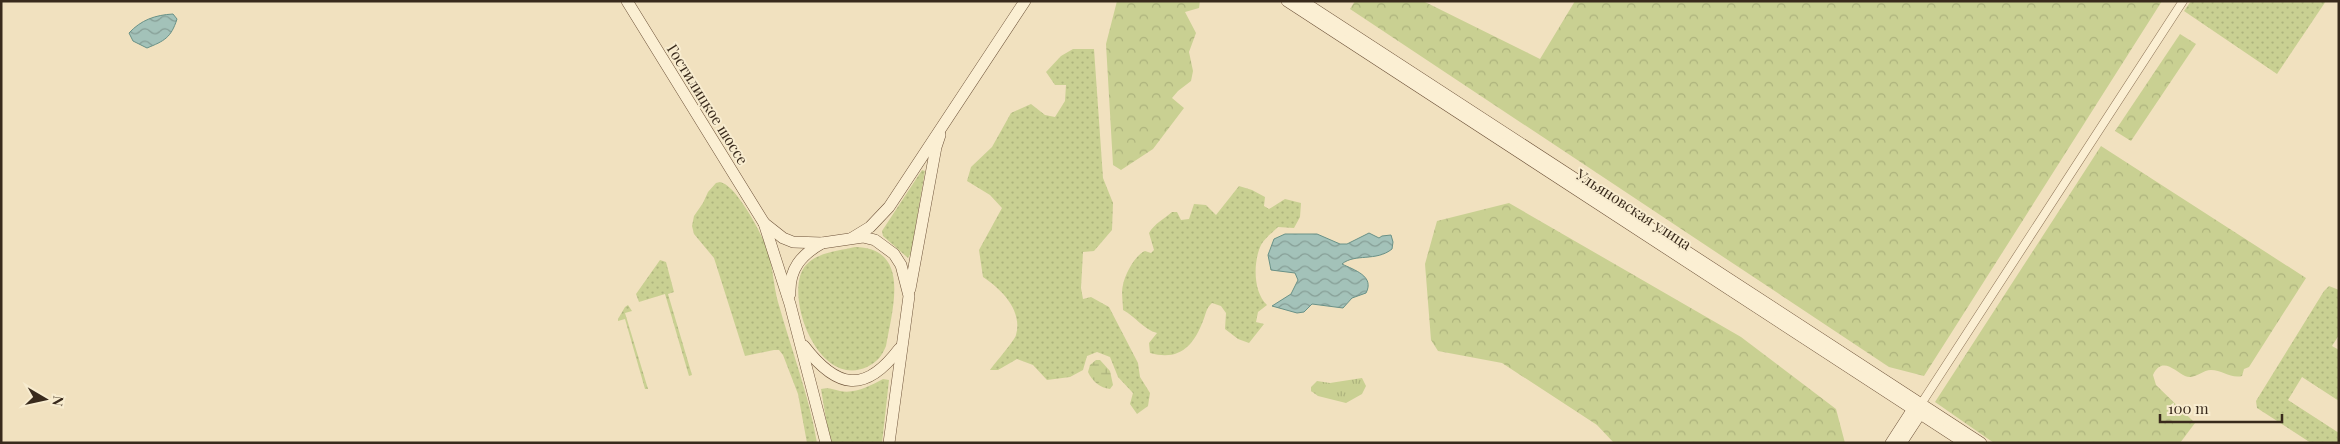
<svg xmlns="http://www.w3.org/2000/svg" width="2340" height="444" viewBox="0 0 2340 444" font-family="'Playfair Display',serif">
	<defs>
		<pattern id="grass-dots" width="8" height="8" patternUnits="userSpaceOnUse" patternTransform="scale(1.25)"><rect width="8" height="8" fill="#c9d092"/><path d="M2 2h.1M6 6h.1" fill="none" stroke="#adb37d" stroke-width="1.8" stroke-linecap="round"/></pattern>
		<pattern id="forest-crowns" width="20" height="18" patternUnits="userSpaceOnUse" patternTransform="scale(1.25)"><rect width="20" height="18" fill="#c9d092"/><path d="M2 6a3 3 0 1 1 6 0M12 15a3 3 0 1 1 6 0" fill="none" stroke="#adb37d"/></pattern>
		<pattern id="wetland-marsh" width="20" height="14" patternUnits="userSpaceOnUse" patternTransform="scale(1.25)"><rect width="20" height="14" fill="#c9d092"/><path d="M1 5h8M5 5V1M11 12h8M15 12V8" fill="none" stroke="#adb37d"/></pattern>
		<pattern id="park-tufts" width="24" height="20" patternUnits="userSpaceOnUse" patternTransform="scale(1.25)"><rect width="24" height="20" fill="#c9d092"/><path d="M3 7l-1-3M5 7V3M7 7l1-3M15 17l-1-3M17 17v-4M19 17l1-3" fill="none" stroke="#adb37d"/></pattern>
		<pattern id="water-waves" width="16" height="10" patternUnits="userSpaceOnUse" patternTransform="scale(1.25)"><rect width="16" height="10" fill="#a3c2b9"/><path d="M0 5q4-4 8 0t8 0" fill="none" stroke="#869e96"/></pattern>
	</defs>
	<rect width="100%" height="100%" fill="#f1e1bf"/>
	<!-- grass -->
	<g fill="url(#grass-dots)">
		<path d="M 2191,1 L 2326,1 L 2277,74 L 2184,11 Z"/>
		<path d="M 1073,49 L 1094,49 L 1103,178 L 1113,203 L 1112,230 L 1094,251 L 1083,252 L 1081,288 L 1083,299 L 1091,297 L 1109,307 L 1138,363 L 1140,377 L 1150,393 L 1148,406 L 1137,414 L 1130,404 L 1133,393 L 1118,377 L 1110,357 L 1097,352 L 1087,356 L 1083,370 L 1070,377 L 1047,380 L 1033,365 L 1017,359 L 998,370 L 990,370 C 995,363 1015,340 1016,335 C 1023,310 1001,289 983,277 L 979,250 L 1002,208 L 990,195 L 967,181 L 971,167 L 992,147 L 1011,113 L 1031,104 L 1045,115 L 1055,117 L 1065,101 L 1066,85 L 1055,85 L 1046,72 L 1061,56 Z"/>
		<path d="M 922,170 L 925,171 L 911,253 L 908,258 L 883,236 L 882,231 Z"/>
		<path d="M 720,182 C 736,185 760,231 766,246 C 773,264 773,284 778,302 C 791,349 809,395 817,443 L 807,443 L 798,394 L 783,355 L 779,350 L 774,350 L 745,356 L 714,258 L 694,234 L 692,226 L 694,216 L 703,203 L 708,192 L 716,183 Z"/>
		<path d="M 1239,186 L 1252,190 L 1265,197 L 1264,206 L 1269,209 L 1285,199 L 1301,203 L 1300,217 L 1294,228 L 1278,227 C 1273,232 1265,238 1261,245 C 1253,262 1253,292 1267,305 L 1258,312 L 1256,322 L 1264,324 L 1249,343 L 1238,339 L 1225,329 L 1226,313 L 1221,306 L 1212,303 C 1206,308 1206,314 1203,321 C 1193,347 1179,361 1150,353 L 1149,343 L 1157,333 C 1143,329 1136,317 1123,310 C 1123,302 1121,292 1123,285 C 1125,274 1135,255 1145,251 L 1151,253 L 1154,250 L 1149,233 C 1155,223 1163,220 1172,212 L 1177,212 L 1181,220 L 1189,219 L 1194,204 L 1206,205 L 1216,215 Z"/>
		<path d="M 855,247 C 912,248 892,310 886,346 C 882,356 877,362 867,367 C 817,390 782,291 806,265 C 818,252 838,251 855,247 Z"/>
		<path d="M 660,260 L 666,262 L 674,292 L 668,294 L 692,375 L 689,376 L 665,294 L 639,302 L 636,294 Z"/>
		<path d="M 2329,286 L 2339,290 L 2339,335 L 2332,346 L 2339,350 L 2339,401 L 2302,377 L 2288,400 L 2339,433 L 2339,443 L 2311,443 L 2257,408 L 2256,401 L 2324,291 Z"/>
		<path d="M 628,305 L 632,311 L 625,313 L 648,389 L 645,389 L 625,319 L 618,321 L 618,319 L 625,307 Z"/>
		<path d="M 883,379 L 889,380 L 882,443 L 830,443 L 821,389 C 829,387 832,389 840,391 C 855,394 870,386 883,379 Z"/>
	</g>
	<!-- forest -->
	<g fill="url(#forest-crowns)">
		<path d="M 1117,1 L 1200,1 L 1199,8 L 1185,12 L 1196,33 L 1189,52 L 1193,71 L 1191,81 L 1178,91 L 1172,98 L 1184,108 L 1153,149 L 1121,170 L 1113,165 L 1106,44 Z"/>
		<path d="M 1355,1 L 1423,1 L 1540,59 L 1575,1 L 2162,1 L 1924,376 L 1889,367 L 1350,9 Z"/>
		<path d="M 2180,34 L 2196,44 L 2131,141 L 2115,131 Z"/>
		<path d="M 2101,146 L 2306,278 L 2249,367 L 2244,369 L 2242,376 C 2231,379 2222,370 2211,370 C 2202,370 2195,380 2185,376 C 2176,372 2162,355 2153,375 L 2156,385 L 2195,423 L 2180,443 L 1994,443 L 1935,402 Z"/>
		<path d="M 1509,203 L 1741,337 L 1836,409 L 1845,443 L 1614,443 L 1597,425 L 1502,363 L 1438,351 L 1431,340 L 1425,264 L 1437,221 Z"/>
	</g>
	<!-- wetland -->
	<path fill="url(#wetland-marsh)" d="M 1096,360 L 1100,360 L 1110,371 L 1113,385 L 1110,389 C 1100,388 1092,381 1088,372 L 1090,365 Z"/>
	<!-- park -->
	<path fill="url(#park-tufts)" d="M 1362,378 L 1366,386 L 1362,394 L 1346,403 L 1318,396 L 1311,391 L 1311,387 L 1317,381 L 1330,383 Z"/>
	<!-- water -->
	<g fill="url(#water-waves)" stroke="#699187">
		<path d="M 173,14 L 177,19 C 171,38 164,41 147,48 L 133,41 L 129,33 C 141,20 155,15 173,14 Z"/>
		<path d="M 1369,233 L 1379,238 L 1382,236 L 1391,235 L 1393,242 L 1392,249 C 1376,262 1355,253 1342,264 C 1354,270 1375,276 1366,293 L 1352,298 L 1343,308 L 1312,304 L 1304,312 L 1297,313 L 1272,306 L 1291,294 L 1298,280 L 1295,273 L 1271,270 L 1268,255 L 1274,239 L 1285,234 L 1317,234 L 1340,244 L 1347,244 Z"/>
	</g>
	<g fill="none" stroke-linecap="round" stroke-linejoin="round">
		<defs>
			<path id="street" d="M 1921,404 L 2183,1"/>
			<g id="secondary">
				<path d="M 627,1 L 764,223 L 790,304 L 826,443"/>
				<path d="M 1287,1 L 1965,443"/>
				<path d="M 1302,1 L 1981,443"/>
				<path d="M 764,223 L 783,238 L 793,242 L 822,243 L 863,237 L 875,240 L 894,254 L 901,265 L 909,296 L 889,443"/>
				<path d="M 852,238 L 870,227 L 889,207 L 1025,1"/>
				<path d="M 910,289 L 936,147 L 940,135"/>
				<path d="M 790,294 C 789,269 801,255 822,243"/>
				<path d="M 804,346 C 837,389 865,394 899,349"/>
				<path d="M 1891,443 L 1913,409 L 1920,405"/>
				<path d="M 1901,443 L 1920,414 L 1921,406"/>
			</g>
		</defs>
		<!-- street casing -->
		<use href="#street" stroke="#8b7256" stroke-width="9"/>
		<!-- secondary casing -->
		<use href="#secondary" stroke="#6d5239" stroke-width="12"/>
		<!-- street -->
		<use href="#street" stroke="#fbefd3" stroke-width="8"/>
		<!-- secondary -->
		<use href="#secondary" stroke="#fbefd3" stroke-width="11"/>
	</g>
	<g text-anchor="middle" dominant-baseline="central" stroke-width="4" stroke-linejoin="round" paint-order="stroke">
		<!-- street labels -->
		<g font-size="15" fill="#392a1c" stroke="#f8eccf">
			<text transform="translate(708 104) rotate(58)">Гостилицкое шоссе</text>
			<text transform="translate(1634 209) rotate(33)">Ульяновская улица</text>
		</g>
	</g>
	<!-- border -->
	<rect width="2340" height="444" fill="none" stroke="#392a1c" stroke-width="5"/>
	<!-- north arrow -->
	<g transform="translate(45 399) rotate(99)" stroke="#f8eccf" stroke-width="4" paint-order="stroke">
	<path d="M0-4L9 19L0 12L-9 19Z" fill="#392a1c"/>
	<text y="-8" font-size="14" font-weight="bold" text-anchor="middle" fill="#392a1c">N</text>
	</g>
	<!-- scale -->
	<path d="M2160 414v8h122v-8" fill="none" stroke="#392a1c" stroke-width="2.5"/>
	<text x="2168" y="414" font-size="15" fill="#392a1c" stroke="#f8eccf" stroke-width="4" paint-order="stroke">100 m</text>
</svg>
